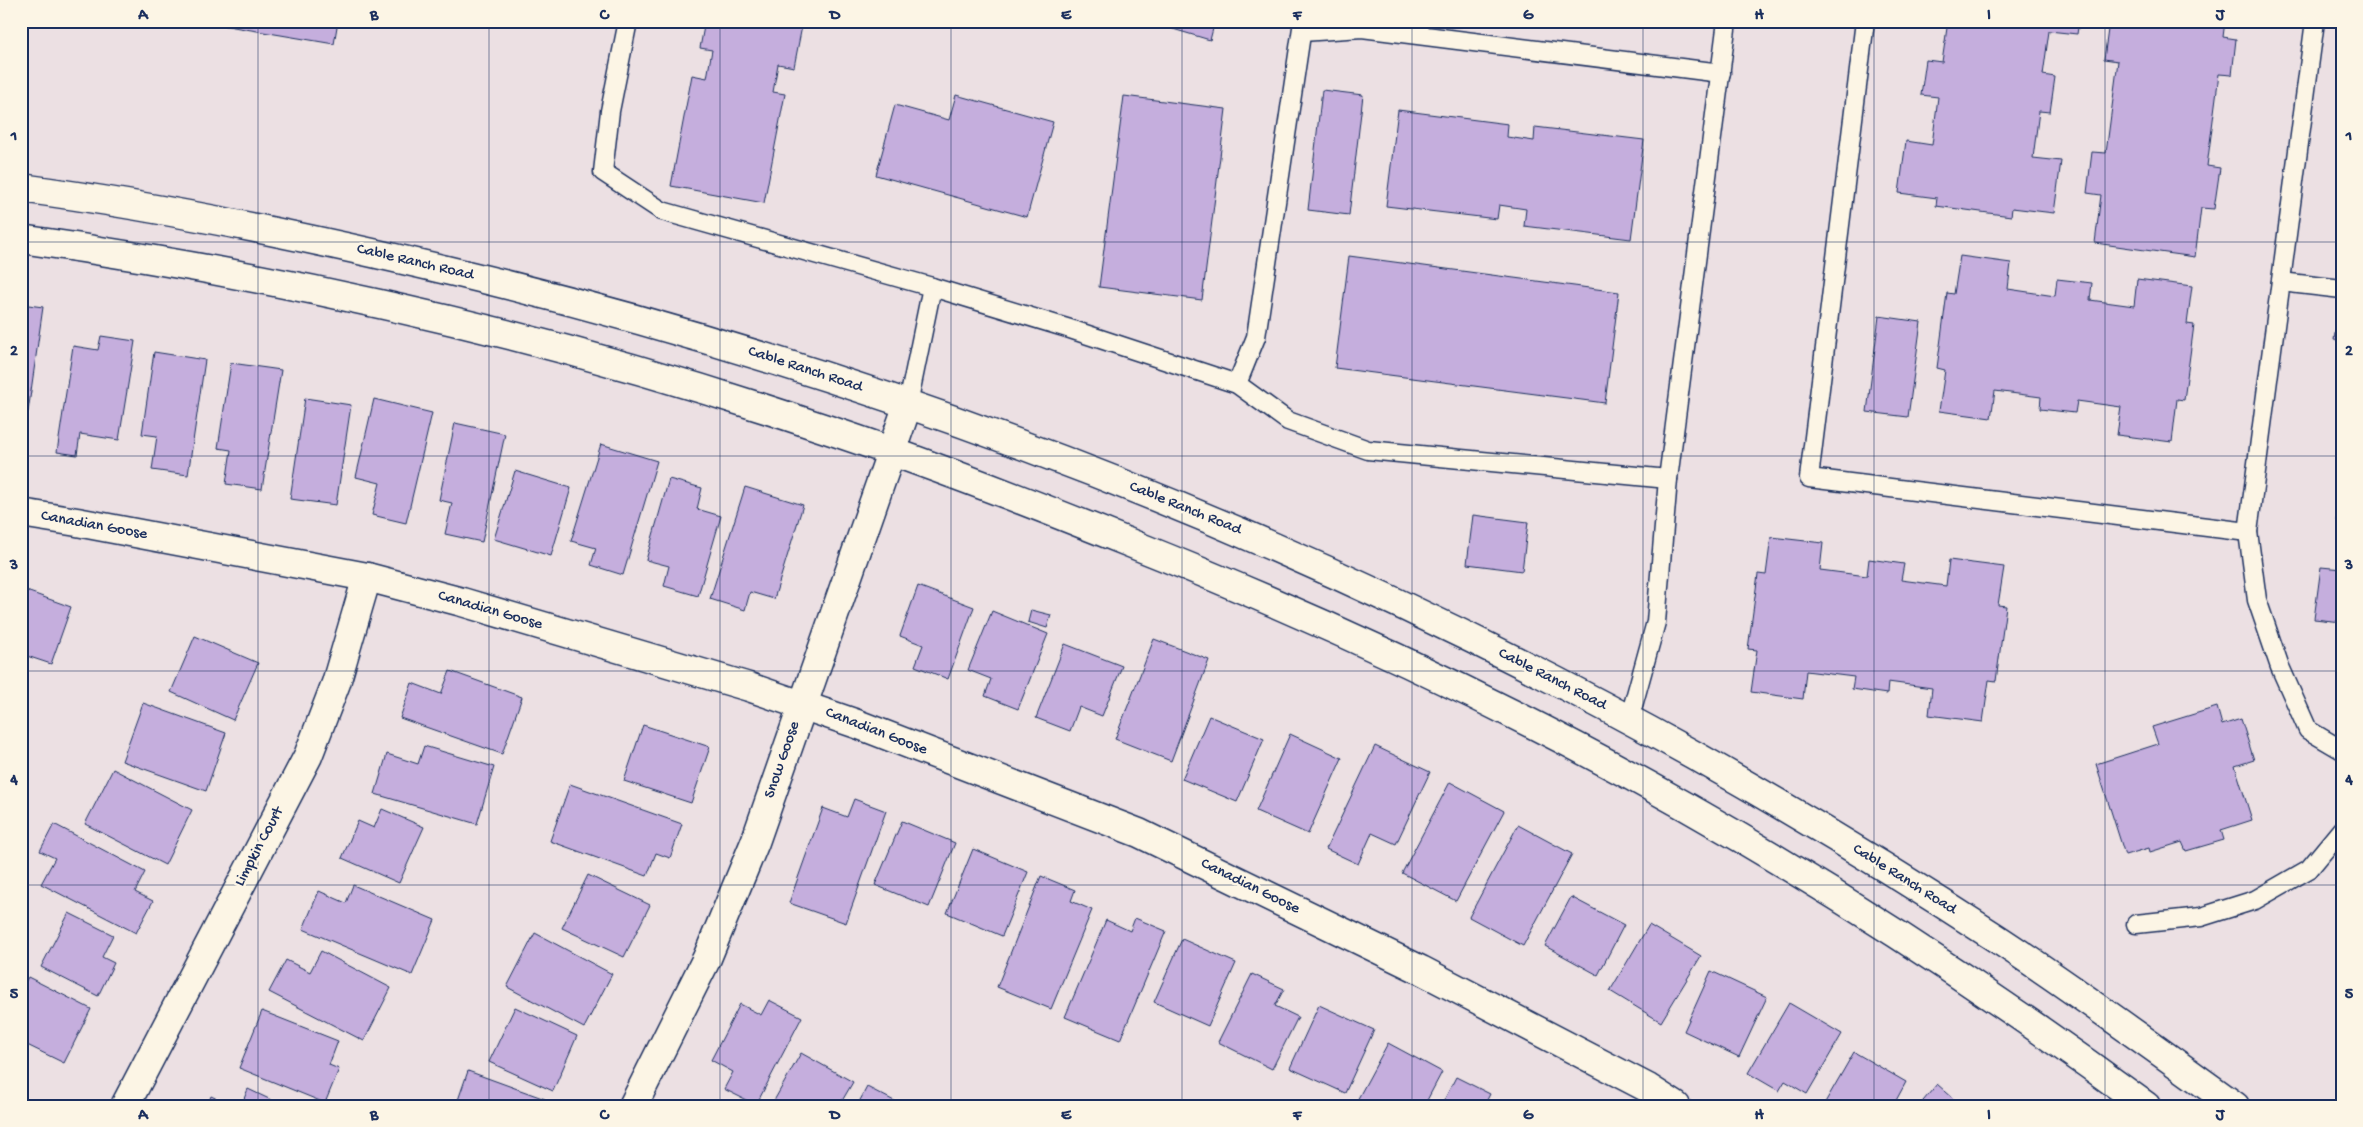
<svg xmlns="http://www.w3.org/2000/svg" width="2363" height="1127" viewBox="0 0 2363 1127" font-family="'Gochi Hand',sans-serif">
	<rect width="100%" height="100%" fill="#ece0e3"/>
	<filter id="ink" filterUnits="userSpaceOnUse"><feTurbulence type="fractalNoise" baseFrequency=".02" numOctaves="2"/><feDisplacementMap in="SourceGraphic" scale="10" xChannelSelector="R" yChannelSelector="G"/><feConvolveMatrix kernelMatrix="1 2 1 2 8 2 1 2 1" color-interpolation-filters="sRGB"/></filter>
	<g filter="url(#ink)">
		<!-- building -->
		<g fill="#c5aedd" stroke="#1b2f5e">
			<path d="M 198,21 L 354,21 L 354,24 L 338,21 L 334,44 Z"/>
			<path d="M 705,21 L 803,21 L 794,67 L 778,64 L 773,92 L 785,94 L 764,203 L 671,186 L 692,75 L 707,78 L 712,50 L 700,48 Z"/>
			<path d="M 1146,21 L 1215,21 L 1210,40 Z"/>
			<path d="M 1948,21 L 2079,21 L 2077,34 L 2049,31 L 2043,75 L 2055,77 L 2050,112 L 2039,111 L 2033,158 L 2061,161 L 2054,213 L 2012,208 L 2011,216 L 1936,206 L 1937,198 L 1899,193 L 1906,141 L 1932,145 L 1938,97 L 1921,95 L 1926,60 L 1942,62 Z"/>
			<path d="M 2123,21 L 2225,21 L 2223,37 L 2236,39 L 2232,75 L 2219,74 L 2207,166 L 2220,168 L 2214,209 L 2201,208 L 2195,257 L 2095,243 L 2101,195 L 2087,193 L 2092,152 L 2106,153 L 2118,61 L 2104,59 L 2109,22 L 2123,24 Z"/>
			<path d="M 1322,90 L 1363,95 L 1349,215 L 1308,210 Z"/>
			<path d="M 956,95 L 1053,122 L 1027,217 L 876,175 L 895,105 L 949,120 Z"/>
			<path d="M 1124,96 L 1226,109 L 1202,300 L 1099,287 Z"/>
			<path d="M 1398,110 L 1508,124 L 1507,137 L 1534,141 L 1535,127 L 1644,140 L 1631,239 L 1524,226 L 1526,209 L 1499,205 L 1497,219 L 1386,206 Z"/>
			<path d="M 1349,256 L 1619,292 L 1605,403 L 1335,368 Z"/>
			<path d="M 1960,256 L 2011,263 L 2008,289 L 2055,296 L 2057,279 L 2092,283 L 2090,300 L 2134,306 L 2137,279 L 2192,286 L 2187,324 L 2194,325 L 2184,400 L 2177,399 L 2172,442 L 2117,435 L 2121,407 L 2077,401 L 2075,413 L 2040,409 L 2041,397 L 1995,391 L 1991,418 L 1939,411 L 1945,370 L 1937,368 L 1947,293 L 1954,294 Z"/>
			<path d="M 21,304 L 43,307 L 28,412 L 21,411 Z"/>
			<path d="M 2338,310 L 2342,311 L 2342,341 L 2334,340 Z"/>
			<path d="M 1879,316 L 1921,322 L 1908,417 L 1867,412 Z"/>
			<path d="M 101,336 L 135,341 L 119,440 L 80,434 L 77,455 L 57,452 L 73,346 L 98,350 Z"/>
			<path d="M 154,352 L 205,360 L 188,475 L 152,470 L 157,436 L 142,434 Z"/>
			<path d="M 231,363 L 281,370 L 262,489 L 226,484 L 231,450 L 218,448 Z"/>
			<path d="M 305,398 L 351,405 L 336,505 L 290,499 Z"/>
			<path d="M 374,399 L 432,413 L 406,523 L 372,515 L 380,483 L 356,477 Z"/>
			<path d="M 2342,408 L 2342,441 L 2337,440 Z"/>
			<path d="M 455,423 L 505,434 L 482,542 L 445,534 L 452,503 L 439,500 Z"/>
			<path d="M 601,444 L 657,461 L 623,575 L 591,565 L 596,548 L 571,541 Z"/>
			<path d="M 515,471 L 571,488 L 551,556 L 494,539 Z"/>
			<path d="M 669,479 L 702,488 L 697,509 L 721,516 L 698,596 L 664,586 L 669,566 L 646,560 Z"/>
			<path d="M 745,487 L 803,505 L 774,599 L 750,592 L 745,610 L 710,599 Z"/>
			<path d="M 2342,489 L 2342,521 L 2337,521 Z"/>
			<path d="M 1473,515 L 1528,522 L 1522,571 L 1467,564 Z"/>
			<path d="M 1771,537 L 1823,543 L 1820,570 L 1867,576 L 1869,559 L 1904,564 L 1901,580 L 1946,586 L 1949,560 L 2004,567 L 1998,605 L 2006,606 L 1996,681 L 1989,680 L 1983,722 L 1929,715 L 1932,688 L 1888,682 L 1887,694 L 1852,689 L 1854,677 L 1806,671 L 1803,699 L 1751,692 L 1757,650 L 1748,649 L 1758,574 L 1766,575 Z"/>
			<path d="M 2321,567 L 2342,569 L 2342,622 L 2314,619 Z"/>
			<path d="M 918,586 L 974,607 L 948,679 L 915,666 L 923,645 L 900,636 Z"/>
			<path d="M 21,589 L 71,607 L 51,664 L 21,654 Z"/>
			<path d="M 1031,610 L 1051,615 L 1047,628 L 1028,622 Z"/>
			<path d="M 992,611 L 1048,634 L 1018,709 L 985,696 L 991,679 L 968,670 Z"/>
			<path d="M 195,636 L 258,663 L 233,720 L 171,692 Z"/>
			<path d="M 1154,639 L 1209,660 L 1171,761 L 1115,739 Z"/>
			<path d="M 1065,644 L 1122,666 L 1102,716 L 1079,707 L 1070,731 L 1036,718 Z"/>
			<path d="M 450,671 L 522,697 L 502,754 L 400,718 L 412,683 L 441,694 Z"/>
			<path d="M 143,703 L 226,733 L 206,791 L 122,761 Z"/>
			<path d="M 2217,707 L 2222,725 L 2241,719 L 2254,760 L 2235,766 L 2252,820 L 2221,830 L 2224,840 L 2186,851 L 2182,842 L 2150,852 L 2149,848 L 2125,855 L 2096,764 L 2158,744 L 2152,727 Z"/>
			<path d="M 1209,716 L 1264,739 L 1237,802 L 1182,779 Z"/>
			<path d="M 643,725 L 710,747 L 691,803 L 624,781 Z"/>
			<path d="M 1290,734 L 1342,758 L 1308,834 L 1256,811 Z"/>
			<path d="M 424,746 L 494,767 L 477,824 L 375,794 L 387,754 L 418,764 Z"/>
			<path d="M 1375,746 L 1430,772 L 1396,844 L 1372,833 L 1358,864 L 1326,849 Z"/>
			<path d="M 113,769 L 192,810 L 165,865 L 85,824 Z"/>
			<path d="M 1450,782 L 1504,811 L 1456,901 L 1402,873 Z"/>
			<path d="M 570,784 L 682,824 L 670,858 L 656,853 L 647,876 L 550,841 Z"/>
			<path d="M 854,799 L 886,811 L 846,923 L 789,903 L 823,808 L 847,817 Z"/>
			<path d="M 382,809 L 424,827 L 399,883 L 342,858 L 358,821 L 374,828 Z"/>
			<path d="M 902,821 L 955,843 L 929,907 L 875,885 Z"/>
			<path d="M 54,824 L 145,872 L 135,892 L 153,901 L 136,933 L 41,884 L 55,858 L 40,851 Z"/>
			<path d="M 1518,825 L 1572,854 L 1523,946 L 1469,917 Z"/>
			<path d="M 973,849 L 1028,872 L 1002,936 L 947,913 Z"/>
			<path d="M 588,875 L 650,905 L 624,957 L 562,928 Z"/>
			<path d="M 1041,876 L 1075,890 L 1071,901 L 1092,910 L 1051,1009 L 997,987 Z"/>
			<path d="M 353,885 L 435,920 L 412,975 L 303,929 L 319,891 L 346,903 Z"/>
			<path d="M 1571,897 L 1624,925 L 1598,975 L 1545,946 Z"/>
			<path d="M 69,913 L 113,935 L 102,957 L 114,963 L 98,996 L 41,967 Z"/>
			<path d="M 1135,918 L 1166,931 L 1120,1040 L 1065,1017 L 1106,920 L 1130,931 Z"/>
			<path d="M 1649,925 L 1701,956 L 1661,1022 L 1610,991 Z"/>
			<path d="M 535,933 L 612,974 L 584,1028 L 507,987 Z"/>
			<path d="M 1182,939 L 1236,963 L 1208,1026 L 1154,1002 Z"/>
			<path d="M 321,951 L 391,988 L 364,1041 L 269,992 L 286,960 L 310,972 Z"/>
			<path d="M 1711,971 L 1767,997 L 1739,1057 L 1684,1031 Z"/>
			<path d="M 1252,974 L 1284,989 L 1275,1006 L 1298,1017 L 1272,1069 L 1218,1042 Z"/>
			<path d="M 28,977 L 91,1009 L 64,1063 L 21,1042 L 21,990 Z"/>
			<path d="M 769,1000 L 802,1017 L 756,1105 L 724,1089 L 733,1072 L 711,1060 L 740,1004 L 761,1015 Z"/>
			<path d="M 1789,1003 L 1842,1034 L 1807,1094 L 1785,1081 L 1779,1091 L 1748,1073 Z"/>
			<path d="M 1319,1005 L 1374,1030 L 1345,1093 L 1290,1068 Z"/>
			<path d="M 515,1007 L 577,1036 L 553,1091 L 489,1062 Z"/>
			<path d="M 262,1011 L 338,1041 L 329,1065 L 339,1069 L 325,1103 L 239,1068 Z"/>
			<path d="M 1388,1043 L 1442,1072 L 1424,1106 L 1354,1106 Z"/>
			<path d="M 1854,1052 L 1906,1082 L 1893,1106 L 1823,1106 Z"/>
			<path d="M 801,1053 L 853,1082 L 839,1106 L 771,1106 Z"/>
			<path d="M 468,1071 L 545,1099 L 543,1106 L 456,1106 Z"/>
			<path d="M 1456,1077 L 1490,1094 L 1484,1106 L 1441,1106 Z"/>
			<path d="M 1937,1084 L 1962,1106 L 1919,1106 Z"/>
			<path d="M 867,1087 L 904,1106 L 857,1106 Z"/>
			<path d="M 248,1089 L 284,1106 L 241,1106 Z"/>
			<path d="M 211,1096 L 232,1106 L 207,1106 Z"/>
		</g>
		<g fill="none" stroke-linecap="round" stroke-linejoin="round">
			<defs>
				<g id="lane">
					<path d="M 628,21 L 610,111 L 603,172 L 662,211 L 932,287 L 908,404"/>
					<path d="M 1865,21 L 1809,478 L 2248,532"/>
					<path d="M 2315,21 L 2248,532 L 2257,600 L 2280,667 L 2308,730 L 2342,750"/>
					<path d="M 1302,32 L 1362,28 L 1721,73"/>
					<path d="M 2281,282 L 2342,289"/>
					<path d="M 932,287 L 1067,328 L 1237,384 L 1288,421 L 1368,450 L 1668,479 L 1727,21"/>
					<path d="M 1237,384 L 1256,337 L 1303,21"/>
					<path d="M 1629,720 L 1656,622 L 1668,479"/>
					<path d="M 2136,924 L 2201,917 L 2255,900 L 2309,869 L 2342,829"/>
				</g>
				<g id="street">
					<path d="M 21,513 L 77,522 L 367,577 L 462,602 L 749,687 L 857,724 L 1139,833 L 1421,970 L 1648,1088 L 1676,1106"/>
					<path d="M 125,1106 L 308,756 L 336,683 L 367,577"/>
					<path d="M 633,1106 L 707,958 L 755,842 L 908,404"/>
				</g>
				<g id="secondary">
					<path d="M 21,188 C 170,208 317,239 463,274 C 893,378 1307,540 1694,755 C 1797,813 1898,874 1996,938 C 2077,991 2156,1049 2235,1106"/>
					<path d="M 21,239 C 290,277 557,338 814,425 C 921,460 1026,501 1130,543 C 1321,619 1509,706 1687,807 C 1846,897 1999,998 2146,1106"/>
				</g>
			</defs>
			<!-- lane casing -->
			<use href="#lane" stroke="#1b2f5e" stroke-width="21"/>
			<!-- street casing -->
			<use href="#street" stroke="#1b2f5e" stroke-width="31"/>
			<!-- secondary casing -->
			<use href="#secondary" stroke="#1b2f5e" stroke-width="31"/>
			<!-- lane -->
			<use href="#lane" stroke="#fcf5e5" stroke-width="18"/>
			<!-- street -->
			<use href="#street" stroke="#fcf5e5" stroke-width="28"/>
			<!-- secondary -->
			<use href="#secondary" stroke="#fcf5e5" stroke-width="28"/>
		</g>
	</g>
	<!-- grid -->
	<path fill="none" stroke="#1b2f5e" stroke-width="1" stroke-opacity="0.55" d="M 258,21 L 258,1106M 489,21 L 489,1106M 720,21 L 720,1106M 951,21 L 951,1106M 1182,21 L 1182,1106M 1412,21 L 1412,1106M 1643,21 L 1643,1106M 1874,21 L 1874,1106M 2105,21 L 2105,1106M 21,242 L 2342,242M 21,456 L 2342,456M 21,671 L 2342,671M 21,885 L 2342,885"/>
	<g text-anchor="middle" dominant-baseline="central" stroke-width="5" stroke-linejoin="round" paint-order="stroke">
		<!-- street labels -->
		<g font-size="16" fill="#1b2f5e" stroke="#fcf5e5">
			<text transform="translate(415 263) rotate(13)">Cable Ranch Road</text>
			<text transform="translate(805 370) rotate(18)">Cable Ranch Road</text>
			<text transform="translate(1185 509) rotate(22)">Cable Ranch Road</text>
			<text transform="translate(94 526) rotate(10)">Canadian Goose</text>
			<text transform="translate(490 611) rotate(16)">Canadian Goose</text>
			<text transform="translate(1552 680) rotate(27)">Cable Ranch Road</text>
			<text transform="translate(876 732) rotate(21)">Canadian Goose</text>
			<text transform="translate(783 760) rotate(-71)">Snow Goose</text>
			<text transform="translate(260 847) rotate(-62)">Limpkin Court</text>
			<text transform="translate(1904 880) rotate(32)">Cable Ranch Road</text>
			<text transform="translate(1250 887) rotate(26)">Canadian Goose</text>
		</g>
	</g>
	<!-- margin -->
	<rect width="2363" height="1127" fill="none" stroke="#fcf5e5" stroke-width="55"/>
	<rect x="28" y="28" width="2308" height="1072" fill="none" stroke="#1b2f5e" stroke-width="2"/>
	<g font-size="16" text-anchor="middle" font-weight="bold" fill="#1b2f5e">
		<text x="143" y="19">A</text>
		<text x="374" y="19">B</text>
		<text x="604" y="19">C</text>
		<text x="835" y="19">D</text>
		<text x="1066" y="19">E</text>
		<text x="1297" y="19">F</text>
		<text x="1528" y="19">G</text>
		<text x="1759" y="19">H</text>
		<text x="1989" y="19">I</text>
		<text x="2220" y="19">J</text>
		<text x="14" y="140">1</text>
		<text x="2349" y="140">1</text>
		<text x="14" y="355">2</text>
		<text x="2349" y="355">2</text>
		<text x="14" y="569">3</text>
		<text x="2349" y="569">3</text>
		<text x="14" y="784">4</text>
		<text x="2349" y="784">4</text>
		<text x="14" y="998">5</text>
		<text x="2349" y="998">5</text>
		<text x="143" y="1119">A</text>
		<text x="374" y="1119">B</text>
		<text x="604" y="1119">C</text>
		<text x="835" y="1119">D</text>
		<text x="1066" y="1119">E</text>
		<text x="1297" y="1119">F</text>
		<text x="1528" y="1119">G</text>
		<text x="1759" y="1119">H</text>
		<text x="1989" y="1119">I</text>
		<text x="2220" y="1119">J</text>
	</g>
</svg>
